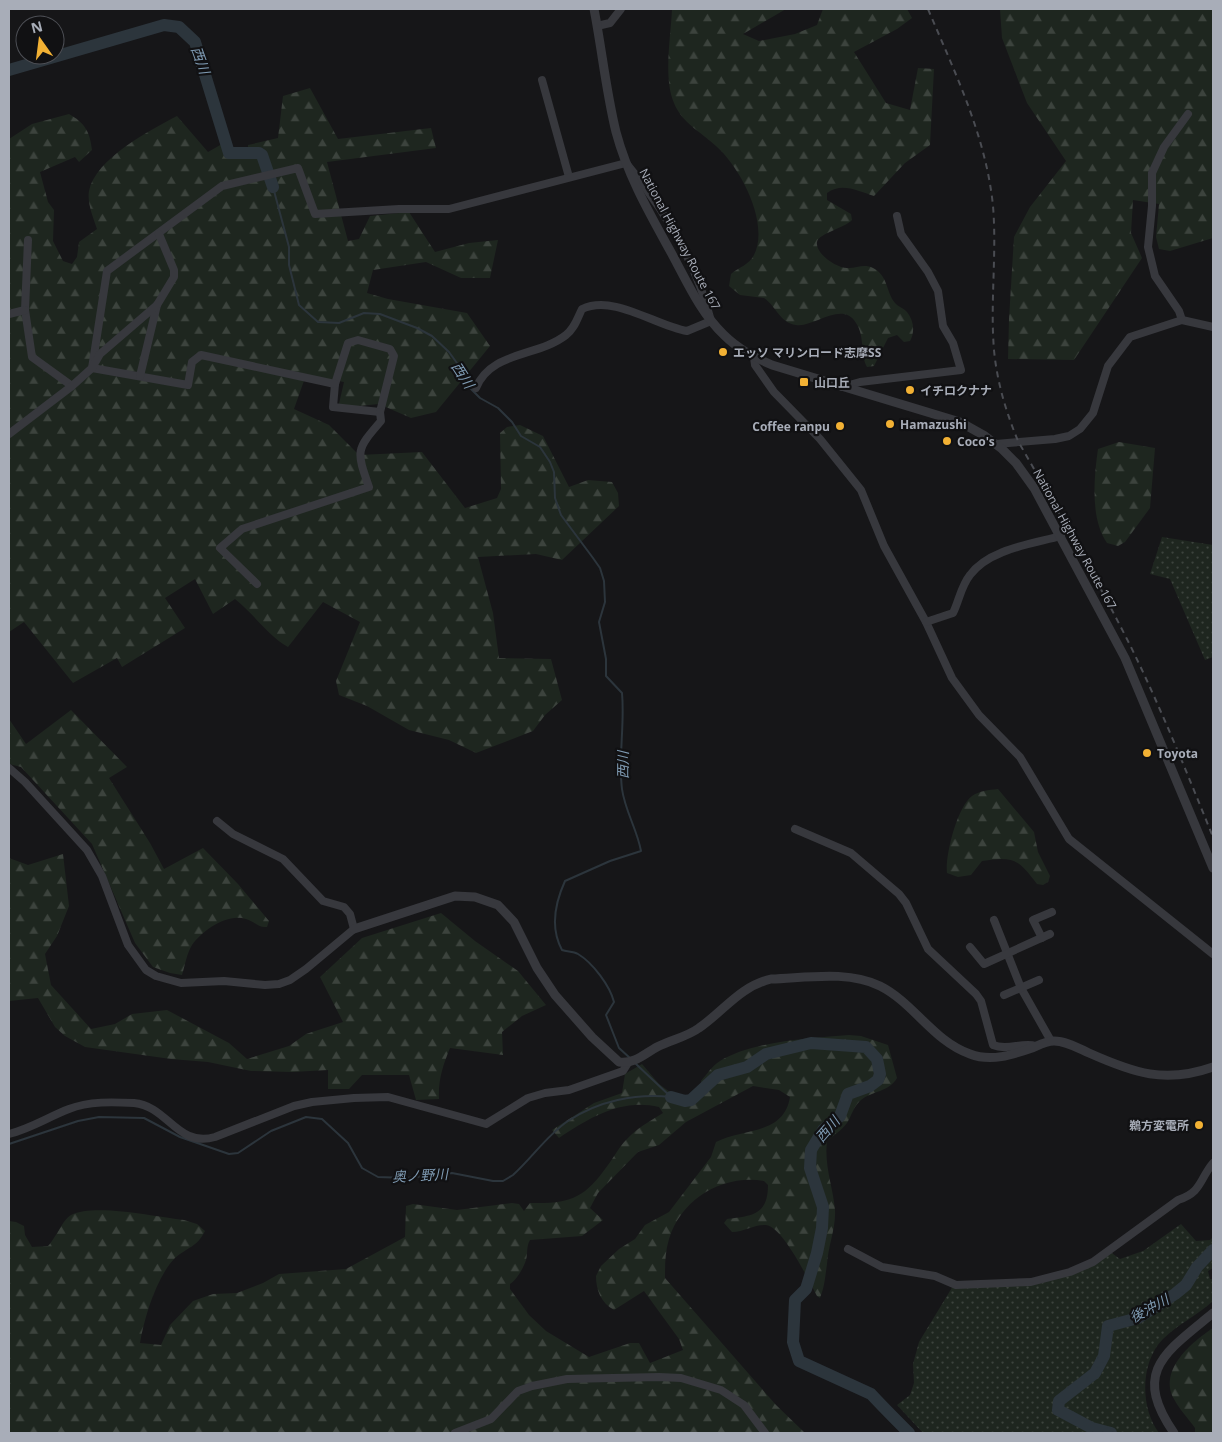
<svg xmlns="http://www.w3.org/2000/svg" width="1222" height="1442" viewBox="0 0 1222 1442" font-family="'Open Sans','Noto Sans JP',sans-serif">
	<defs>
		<pattern id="grass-dots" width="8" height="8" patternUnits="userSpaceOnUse" patternTransform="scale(1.25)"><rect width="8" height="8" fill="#1e261f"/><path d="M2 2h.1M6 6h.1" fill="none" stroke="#3c433d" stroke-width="1.8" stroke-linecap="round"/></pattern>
		<pattern id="forest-firs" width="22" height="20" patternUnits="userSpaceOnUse" patternTransform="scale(1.25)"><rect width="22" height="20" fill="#1e261f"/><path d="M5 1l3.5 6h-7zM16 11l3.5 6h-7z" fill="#3c433d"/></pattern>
	</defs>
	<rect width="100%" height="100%" fill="#161618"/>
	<!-- grass -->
	<g fill="url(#grass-dots)">
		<path d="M 1162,537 L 1213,545 L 1213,657 L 1205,660 L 1170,579 L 1150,574 Z"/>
		<path d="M 1181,1224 L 1196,1241 L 1210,1240 L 1213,1237 L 1213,1268 L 1208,1271 L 1210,1279 L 1213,1279 L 1213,1301 C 1198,1315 1178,1324 1163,1339 C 1140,1362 1140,1408 1159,1433 L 923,1433 L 897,1405 L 910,1395 L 914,1383 L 913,1364 L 919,1342 L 956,1281 L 1028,1280 L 1079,1267 L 1109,1251 L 1120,1259 L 1143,1251 Z"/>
	</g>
	<!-- forest -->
	<g fill="url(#forest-firs)" fill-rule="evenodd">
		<path d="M 672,9 L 786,9 L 743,34 L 759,41 L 795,34 L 817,25 L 823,9 L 907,9 L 912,18 L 897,29 L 854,52 L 886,103 L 910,110 L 918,68 L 934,69 L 930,145 L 905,163 L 874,196 C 858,191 842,182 827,193 L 827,200 L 851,214 L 852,220 C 845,228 819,233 817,242 C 815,254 837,268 847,268 C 856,269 863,263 873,268 C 888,275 886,292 895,303 C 898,307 904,308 907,312 C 914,321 915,332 910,341 L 904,342 L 897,335 L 888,338 L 874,366 L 867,367 C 860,354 865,336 856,323 C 842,300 814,328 796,325 C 780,323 776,306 764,298 L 740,295 L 729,286 L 731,274 C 739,267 749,265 754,255 C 770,223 740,167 716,146 C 701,132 682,123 674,103 C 663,78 671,36 672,9 Z"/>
		<path d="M 1000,9 L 1213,9 L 1213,238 L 1170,251 L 1159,249 L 1156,237 L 1159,204 L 1133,200 L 1131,233 L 1142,258 L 1074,360 L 1008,359 L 1009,319 L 1014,237 L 1030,207 L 1066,161 L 1027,103 L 1002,38 Z"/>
		<path d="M 310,88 L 338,139 L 431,128 L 436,148 L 327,162 L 348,241 L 359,239 L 370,216 L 409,212 L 435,252 L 469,243 L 498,240 L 490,278 L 461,278 L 426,262 L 373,270 L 367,293 L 388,299 L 467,313 L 490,346 L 436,412 L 411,418 L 379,404 L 338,408 L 344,382 L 306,375 L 294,409 L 329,425 L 359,455 L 422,452 L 465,508 L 497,498 L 501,489 L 500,433 L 507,427 L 520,425 L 543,436 L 569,487 L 588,480 L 612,482 L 618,493 L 619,506 L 562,560 L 536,554 L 478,557 L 493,613 L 499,658 L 551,659 L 562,700 L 545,715 L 533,731 L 476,753 L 449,740 L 409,730 L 367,706 L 339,695 L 336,681 L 360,622 L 323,602 L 288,647 C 267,635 254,614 235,599 L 213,614 L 195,579 L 165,598 L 185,628 L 122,667 L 117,658 L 73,683 L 24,622 L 9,632 L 9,139 L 32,124 L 69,114 C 85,123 90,132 92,150 L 79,162 L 75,157 L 40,172 L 48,202 L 54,210 L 53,241 L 63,261 L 72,264 L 77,257 L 79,242 L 97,229 C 93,217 87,203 89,191 C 95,159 150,130 177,116 L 208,152 L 229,140 L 232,151 L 248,151 L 248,145 L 278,138 L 283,96 Z"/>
		<path d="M 1119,442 L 1155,448 L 1150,508 L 1125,542 L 1118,546 L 1107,543 C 1090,519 1094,477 1098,449 Z"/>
		<path d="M 71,710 L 127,767 L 109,778 L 150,843 L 164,869 L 203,848 L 238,884 L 269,921 L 267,927 C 258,928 254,921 246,919 C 227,913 203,930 192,945 C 187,953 185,965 182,975 L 170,973 L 153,967 L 135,943 L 92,844 L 21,767 L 9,764 L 9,719 L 26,744 Z"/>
		<path d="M 998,789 L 1034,832 L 1038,852 L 1050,876 L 1048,882 L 1043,885 L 1037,884 C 1018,859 1014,856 982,861 L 971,875 L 958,877 L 947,873 C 945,856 957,807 972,796 C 979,791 989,790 998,789 Z"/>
		<path d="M 63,854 L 69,906 L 57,936 L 45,954 L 51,985 L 91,1029 L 115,1024 L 132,1014 L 167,1010 L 229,1043 L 247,1059 L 289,1046 L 306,1034 L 343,1022 L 320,977 L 362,938 L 441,913 L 475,941 L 518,971 L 546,1005 L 522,1016 L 502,1032 L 503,1055 L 450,1048 C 443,1065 438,1080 439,1099 L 416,1100 L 409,1075 L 362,1075 L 349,1089 L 328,1089 L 328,1070 L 292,1072 L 251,1071 L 208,1062 L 171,1059 L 85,1047 L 65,1036 L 55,1027 L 38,998 L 9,1001 L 9,858 L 28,865 Z"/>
		<path d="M 849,1035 L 861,1036 L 888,1045 L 897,1078 C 889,1092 872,1091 861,1100 C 853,1107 852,1115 847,1123 C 842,1130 833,1136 827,1141 C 824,1166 833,1187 835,1210 C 836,1228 828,1246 827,1264 C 825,1277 825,1285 820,1298 L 817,1296 C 809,1281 783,1227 766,1225 C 755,1224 744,1232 732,1232 L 724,1223 L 727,1219 C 752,1216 768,1215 768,1185 L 764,1181 C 723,1174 681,1199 669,1239 C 665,1252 665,1265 665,1278 L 776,1405 L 805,1433 L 9,1433 L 9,1221 L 16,1222 L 24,1226 L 25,1235 L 32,1247 L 48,1246 C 56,1238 63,1219 71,1215 C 95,1203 156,1217 184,1220 L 197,1224 L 205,1231 C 197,1247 188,1247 175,1258 C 157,1276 144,1318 140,1343 L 161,1345 L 170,1325 L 193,1301 L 213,1294 L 237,1293 L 263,1283 L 279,1274 L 346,1269 L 405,1237 L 406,1206 L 413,1204 L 457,1210 L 512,1203 L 519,1204 L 524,1211 L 530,1203 C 570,1204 584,1199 608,1165 C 614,1157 619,1147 626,1140 C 637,1128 650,1121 663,1113 L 659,1107 C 621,1098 589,1118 559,1138 L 552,1130 L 594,1103 L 622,1093 L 625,1074 L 642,1064 L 659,1084 L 678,1098 L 686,1095 L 693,1098 L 702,1089 L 701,1081 C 707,1074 712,1066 720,1061 C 752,1041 812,1038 849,1035 ZM 753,1086 L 779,1090 L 790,1097 C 784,1135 744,1128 716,1142 L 711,1157 L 669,1212 L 645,1225 L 635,1239 L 619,1249 L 601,1266 L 596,1276 C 596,1290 601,1303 614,1310 L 644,1291 L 679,1339 L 683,1350 L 650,1363 L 639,1343 L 630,1343 L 589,1357 L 546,1331 L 529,1315 L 510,1289 L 510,1284 C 516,1281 524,1267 526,1260 C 528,1253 526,1247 530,1240 L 582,1236 L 603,1220 L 590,1208 L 598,1193 L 638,1152 L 659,1145 L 686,1122 Z"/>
		<path d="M 1213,1328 L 1213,1433 L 1195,1433 L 1195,1428 C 1188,1418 1179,1409 1174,1399 C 1158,1370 1192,1342 1213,1328 Z"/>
	</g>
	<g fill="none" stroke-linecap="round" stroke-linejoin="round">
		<!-- stream -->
		<g stroke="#2c353c" stroke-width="2">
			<path d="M 273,187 L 289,247 L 289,265 L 299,305 L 318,322 L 339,323 L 364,313 L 380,314 L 417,328 L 432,336 L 449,352 L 462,370 L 468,386 L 480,398 L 498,408 L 512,422 L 521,436 L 540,447 L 550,462 L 554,472 L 555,498 L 561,515 L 593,558 L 600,568 L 604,581 L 605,602 L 599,622 L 606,659 L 606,676 L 622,693 C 625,725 618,757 622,789 C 625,811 637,829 641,851 L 610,861 L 565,881 C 555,903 550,928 562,950 C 567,952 573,951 578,954 C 593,963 610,986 614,1002 L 606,1015 L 619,1048 L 631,1059"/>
			<path d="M 636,1064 L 671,1097"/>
			<path d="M 9,1144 L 78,1121 L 99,1117 L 144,1118 L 180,1137 L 229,1154 L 238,1153 L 271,1131 L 306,1117 L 322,1119 L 348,1143 L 362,1168 L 378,1177 L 407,1178 L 452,1173 L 493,1181 L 503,1181 L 513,1175 C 532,1158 547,1135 568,1121 C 598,1101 636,1093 671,1097"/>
		</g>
		<!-- river -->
		<g stroke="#2c353c" stroke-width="12">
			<path d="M 9,70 L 164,25 L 179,27 L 195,42 L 229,153 L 259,153 L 262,155 L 273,187"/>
			<path d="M 671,1097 L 685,1101 L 691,1100 L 718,1075 L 747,1067 L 766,1054 L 811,1043 L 866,1047 L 877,1059 L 880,1074 L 878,1080 L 870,1086 L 848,1094 L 840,1116 L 823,1130 L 811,1150 L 810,1168 L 823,1207 L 822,1228 L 817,1253 L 806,1289 L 795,1300 L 793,1342 L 799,1361 L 871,1394 C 883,1407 896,1420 909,1433"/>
			<path d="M 1111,1433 L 1092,1428 L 1058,1410 L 1059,1401 L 1095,1373 L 1104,1356 L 1108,1326 L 1138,1318 L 1175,1294 L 1186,1285 L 1197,1267 L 1213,1250"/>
		</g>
		<!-- minor -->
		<g stroke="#37383d" stroke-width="8">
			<path d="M 597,26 L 610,23 L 621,9"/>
			<path d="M 542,80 L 569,177"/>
			<path d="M 28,240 L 25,310 L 32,357 L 72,386"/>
			<path d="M 9,314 L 25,310"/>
			<path d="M 1182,320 L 1179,311 L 1155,276 L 1148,247 L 1152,206 L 1152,173 L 1164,147 L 1188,114"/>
			<path d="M 358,340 L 390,349 L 394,356 L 380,412 L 333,407 L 335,384 L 348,343 Z"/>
			<path d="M 754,358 L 755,365 L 774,392 L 820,439 L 861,490 L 884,546 L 926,622 L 952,678 L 979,715 L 1020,757 L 1069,839 L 1213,954"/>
			<path d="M 92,368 L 107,271 L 222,186 L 298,168 L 315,214 L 399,209 L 449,209 L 626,163 C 664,209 696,262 711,321 L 687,331 C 656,326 614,294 582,309 C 577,319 575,328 566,335 C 538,357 491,351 476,388"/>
			<path d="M 92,368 L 188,385 L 192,362 L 201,355 L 335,384"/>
			<path d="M 140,376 L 157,305"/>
			<path d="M 842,387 L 860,382 L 961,370 L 953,343 L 943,326 L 938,291 L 928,272 L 901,234 L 897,216"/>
			<path d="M 9,434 L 72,386 L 92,368 L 100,354 L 157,305 L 174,277 L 174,270 L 159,234"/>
			<path d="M 996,444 L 1055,439 L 1069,436 L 1080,429 L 1093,413 L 1108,366 L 1130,337 L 1182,320 L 1213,327"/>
			<path d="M 257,584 L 220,548 L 242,529 L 369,487 C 356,450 356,450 381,421 L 380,412"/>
			<path d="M 926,622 L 953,613 C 959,601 961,586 970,575 C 989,549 1032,544 1061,536"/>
			<path d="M 9,768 L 25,782 L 87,850 L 102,876 L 128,945 L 146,970 L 156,976 L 181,983 L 224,981 L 265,985 L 279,984 L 290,980 L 306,969 L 354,929 L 350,914 L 344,907 L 323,901 L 283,859 L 233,834 L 217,821"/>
			<path d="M 795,829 L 851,853 L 899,894 L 906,903 L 928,949 L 976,994 L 981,1001 L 993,1045 C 1007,1051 1022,1042 1036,1046"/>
			<path d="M 994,920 L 1021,988 L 1051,1041"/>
			<path d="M 1042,938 L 1033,920 L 1052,912"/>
			<path d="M 970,947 L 984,964 L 1050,934"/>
			<path d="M 1004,995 L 1039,980"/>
			<path d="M 9,1134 C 32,1128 48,1117 69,1109 C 89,1101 113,1102 134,1103 C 168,1106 177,1148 215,1137 L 294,1106 L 312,1102 L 354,1098 L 388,1097 L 486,1124 L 528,1098 L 545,1093 L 569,1090 L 623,1071 L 628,1063"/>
			<path d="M 848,1249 L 882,1267 L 935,1276 L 956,1285 L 1031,1282 L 1070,1272 L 1093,1262 L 1178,1200 C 1202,1192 1199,1180 1213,1163"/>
			<path d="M 455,1433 L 491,1419 L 518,1391 L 532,1386 L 567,1379 L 659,1377 L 681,1378 L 721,1390 L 744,1405 L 765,1433"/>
		</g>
		<!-- tertiary -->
		<g stroke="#37383d" stroke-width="9">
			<path d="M 594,9 C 602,50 606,91 616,132 C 628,177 651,216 673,256 C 688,284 701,313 724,335 C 738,349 754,357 772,365 L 960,422 L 985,436 L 1002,449 L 1016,463 L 1034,488 L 1125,658 L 1213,868"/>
			<path d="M 354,929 L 455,896 L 475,897 L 498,905 L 514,922 L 537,968 L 555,995 L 592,1037 L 619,1062 C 635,1064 644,1054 657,1047 C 670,1040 687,1037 699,1028 C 725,1010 739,987 771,979 C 805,978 848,970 880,986 C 914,1003 933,1041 970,1054 C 991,1062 1012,1055 1032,1048 C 1039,1045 1046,1041 1054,1041 C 1066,1041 1078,1048 1089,1053 C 1134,1073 1165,1084 1213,1067"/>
			<path d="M 1174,1433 C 1131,1371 1166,1352 1213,1313"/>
		</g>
		<!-- rail -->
		<path stroke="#4a4c52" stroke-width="2" stroke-dasharray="6 5" stroke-linecap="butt" d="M 928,9 C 955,73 986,136 993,206 C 997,254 990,302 994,350 C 997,382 1006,412 1018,441 C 1057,509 1095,576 1130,645 C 1161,708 1187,773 1213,837"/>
	</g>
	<!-- markers -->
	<g fill="#f2b134" stroke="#111113" stroke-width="2">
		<circle cx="723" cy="352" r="5"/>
		<rect x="799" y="377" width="10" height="10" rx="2.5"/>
		<circle cx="910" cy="390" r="5"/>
		<circle cx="890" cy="424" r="5"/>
		<circle cx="840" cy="426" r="5"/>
		<circle cx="947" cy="441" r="5"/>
		<circle cx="1147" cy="753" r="5"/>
		<circle cx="1199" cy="1125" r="5"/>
	</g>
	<g text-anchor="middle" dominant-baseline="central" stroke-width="4.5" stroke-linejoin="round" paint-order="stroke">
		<!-- street labels -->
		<g font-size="12" fill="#a8adb8" stroke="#111113">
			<text transform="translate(680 239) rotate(62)">National Highway Route 167</text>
			<text transform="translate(1075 539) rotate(61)">National Highway Route 167</text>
		</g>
		<!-- poi labels -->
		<g font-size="12" font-weight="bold" fill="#a8adb8" stroke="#111113" text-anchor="start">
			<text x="733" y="352">エッソ マリンロード志摩SS</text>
			<text x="814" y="382">山口丘</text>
			<text x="920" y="390">イチロクナナ</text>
			<text x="900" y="424">Hamazushi</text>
			<text x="830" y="426" text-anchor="end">Coffee ranpu</text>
			<text x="957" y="441">Coco's</text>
			<text x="1157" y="753">Toyota</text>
			<text x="1189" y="1125" text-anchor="end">鵜方変電所</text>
		</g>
		<!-- water labels -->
		<g font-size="14" font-style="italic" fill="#7f9bb3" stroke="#111113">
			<text transform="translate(201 60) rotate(70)">西川</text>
			<text transform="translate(463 375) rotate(57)">西川</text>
			<text transform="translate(622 765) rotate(-90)">西川</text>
			<text transform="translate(827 1129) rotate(-49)">西川</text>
			<text transform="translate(420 1175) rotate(-3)">奥ノ野川</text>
			<text transform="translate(1149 1308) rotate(-29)">後沖川</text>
		</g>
	</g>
	<!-- border -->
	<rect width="1222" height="1442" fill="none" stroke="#a8adb8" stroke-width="20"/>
	<!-- north arrow -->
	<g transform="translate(40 40) rotate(346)"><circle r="24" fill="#111113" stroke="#4d4f55"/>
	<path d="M0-4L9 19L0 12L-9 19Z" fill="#f2b134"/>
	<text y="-8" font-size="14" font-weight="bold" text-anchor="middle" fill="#a8adb8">N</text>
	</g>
</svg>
